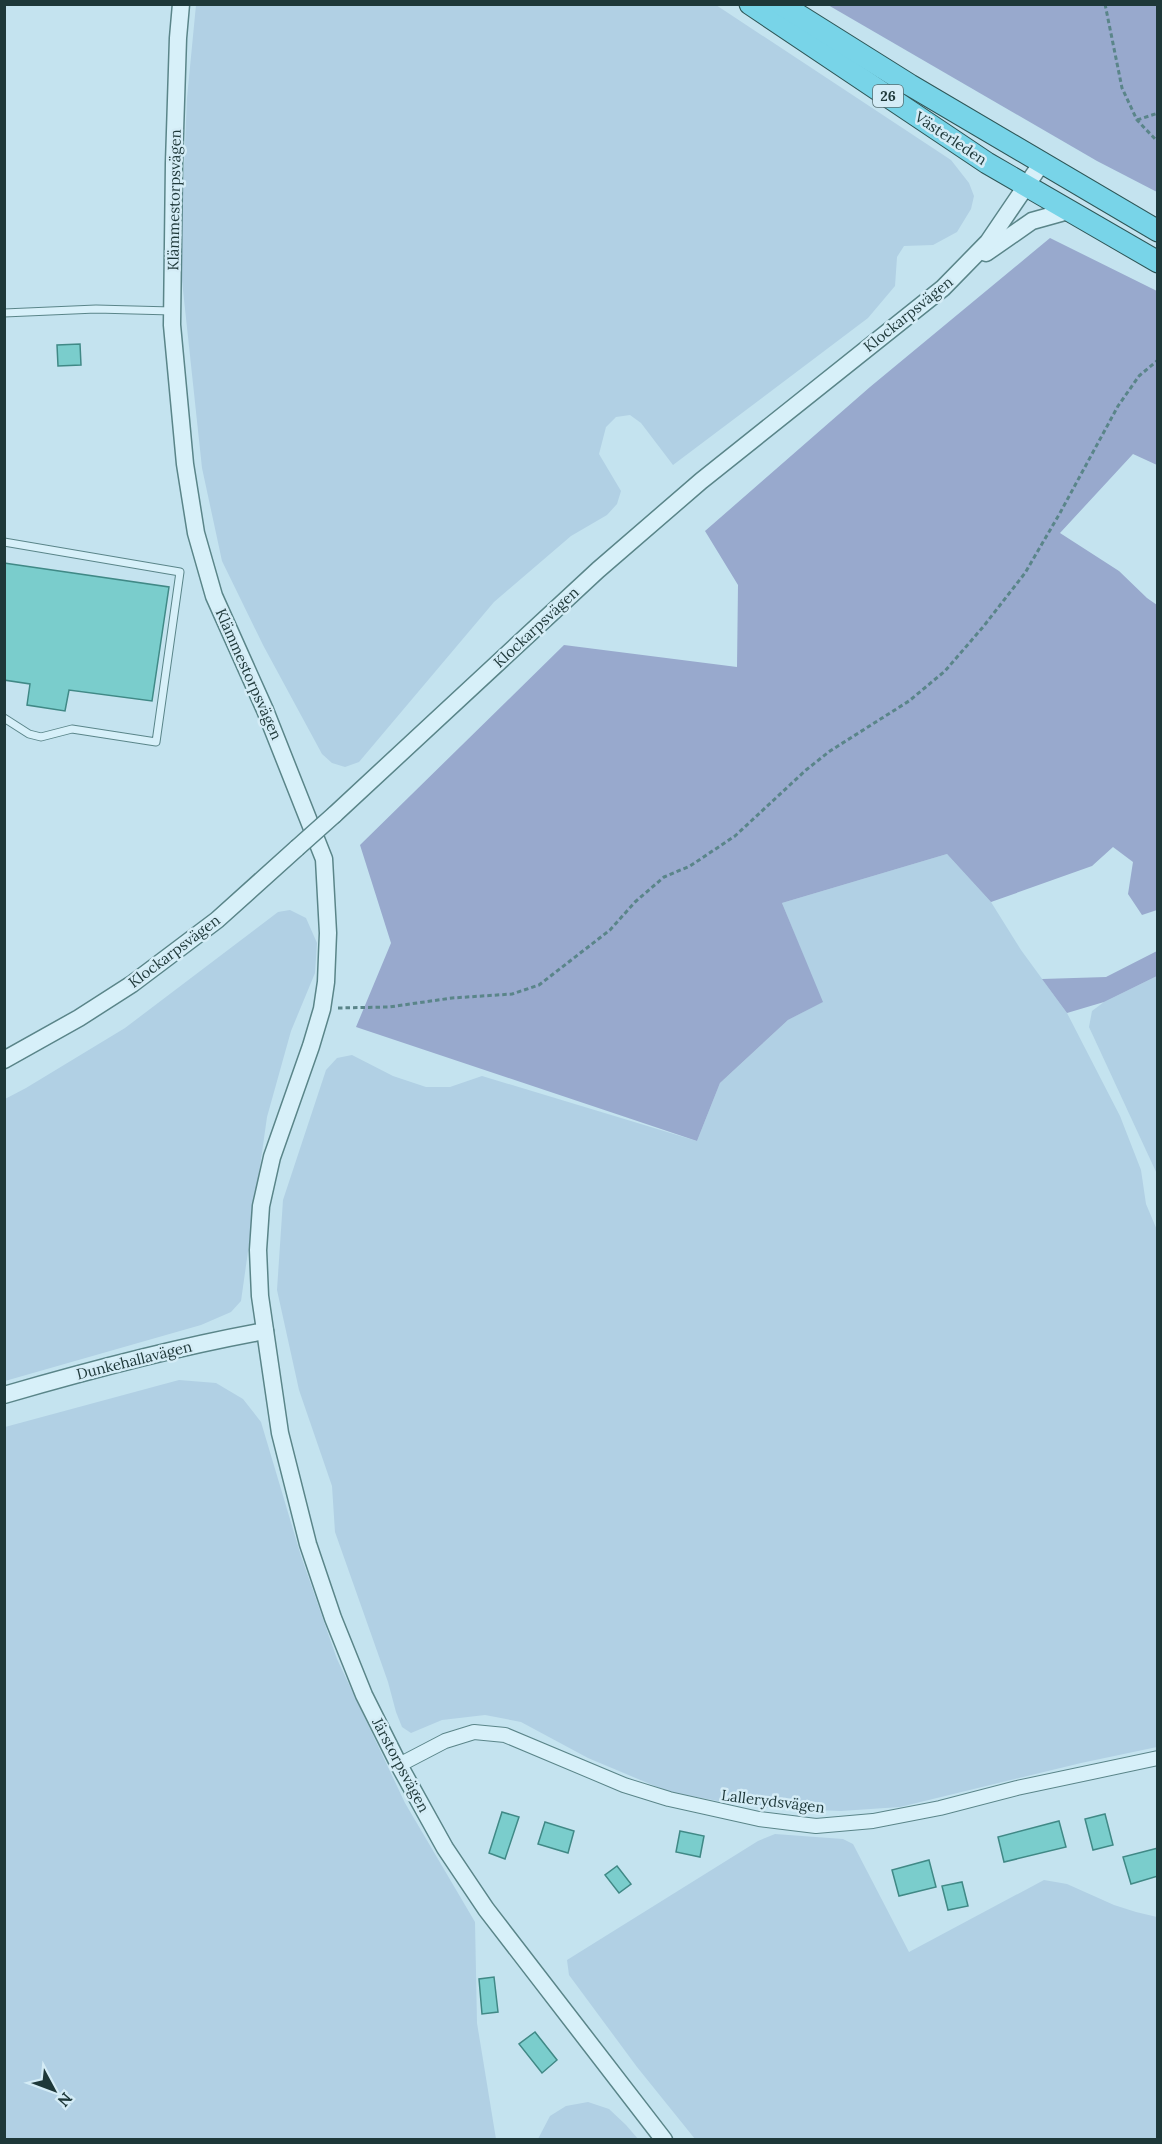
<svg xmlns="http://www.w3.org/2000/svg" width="1162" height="2144" viewBox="0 0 1162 2144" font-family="Lora,serif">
	<rect width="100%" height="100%" fill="#c4e3ef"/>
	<!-- farmland -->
	<g fill="#b1d0e4">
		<path d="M 196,5 L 716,5 L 951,160 L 969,183 L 974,196 L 971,209 L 957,232 L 933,245 L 904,246 L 897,257 L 895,286 L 868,318 L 673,465 L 641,423 L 630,415 L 616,417 L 606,427 L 599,454 L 621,491 L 617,504 L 607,515 L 571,536 L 494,602 L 359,762 L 345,767 L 332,763 L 322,754 L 263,645 L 222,561 L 202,468 L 180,262 L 187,98 Z"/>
		<path d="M 947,854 L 991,902 L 1021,950 L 1067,1013 L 1120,1116 L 1141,1170 L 1146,1204 L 1157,1230 L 1157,1747 L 1081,1763 L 900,1807 L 841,1811 L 767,1808 L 718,1801 L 669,1792 L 588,1758 L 521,1722 L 485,1715 L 442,1720 L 411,1733 L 402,1727 L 396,1712 L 388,1682 L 335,1532 L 332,1486 L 299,1390 L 277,1290 L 283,1200 L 326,1070 L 337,1058 L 352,1055 L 393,1076 L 426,1087 L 450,1087 L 482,1076 L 697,1141 L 720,1083 L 788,1020 L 822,1002 L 782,903 Z"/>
		<path d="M 290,910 L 306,918 L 317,943 L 315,973 L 291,1031 L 267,1117 L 241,1301 L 231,1312 L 201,1325 L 5,1381 L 5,1099 L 26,1088 L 125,1028 L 278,912 Z"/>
		<path d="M 1157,976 L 1157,1174 L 1089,1027 L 1092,1011 L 1104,1002 Z"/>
		<path d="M 179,1380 L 216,1383 L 243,1399 L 261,1422 L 301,1556 L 337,1659 L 405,1803 L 475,1922 L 477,2023 L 496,2139 L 5,2139 L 5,1427 Z"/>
		<path d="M 775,1834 L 843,1839 L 853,1844 L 909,1952 L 1044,1880 L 1067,1884 L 1114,1905 L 1136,1912 L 1157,1917 L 1157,2139 L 695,2139 L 637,2067 L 569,1975 L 567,1960 L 758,1841 Z"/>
		<path d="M 588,2102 L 609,2109 L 626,2125 L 638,2139 L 538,2139 L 550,2116 L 566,2106 Z"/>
	</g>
	<!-- green -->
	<g fill="#98a9cd">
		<path d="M 828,5 L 1157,5 L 1157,192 L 1097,161 Z"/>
		<path d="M 1050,238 L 1157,291 L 1157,465 L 1133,454 L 1060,533 L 1119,571 L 1147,598 L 1157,605 L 1157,910 L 1142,915 L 1128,894 L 1133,862 L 1113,847 L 1092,866 L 991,902 L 947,854 L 782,903 L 823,1002 L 788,1020 L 720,1083 L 697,1141 L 356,1027 L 391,943 L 360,845 L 564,645 L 737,667 L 738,585 L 705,531 L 870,387 Z"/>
		<path d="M 1157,951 L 1157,976 L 1104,1002 L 1067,1013 L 1042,979 L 1106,977 Z"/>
	</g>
	<!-- building -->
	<g fill="#7acdcc" stroke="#408986" stroke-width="1.5">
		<path d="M 80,344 L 81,365 L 58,366 L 57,345 Z"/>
		<path d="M 4,563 L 169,587 L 152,701 L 69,690 L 65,711 L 27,705 L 30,684 L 4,680 Z"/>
		<path d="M 502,1812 L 519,1817 L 505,1859 L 489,1853 Z"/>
		<path d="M 1105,1814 L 1113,1845 L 1093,1850 L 1085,1819 Z"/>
		<path d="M 1059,1821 L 1066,1847 L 1004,1862 L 998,1837 Z"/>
		<path d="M 545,1822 L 574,1831 L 568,1853 L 538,1844 Z"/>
		<path d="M 680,1831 L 704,1836 L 700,1857 L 676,1852 Z"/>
		<path d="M 1158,1848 L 1158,1876 L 1131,1884 L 1123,1857 Z"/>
		<path d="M 929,1860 L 936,1887 L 899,1896 L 892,1870 Z"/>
		<path d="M 617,1866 L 631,1884 L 619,1893 L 605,1875 Z"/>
		<path d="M 962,1882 L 968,1906 L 948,1910 L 942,1886 Z"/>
		<path d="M 494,1977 L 498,2012 L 482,2014 L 479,1979 Z"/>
		<path d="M 535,2032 L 557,2060 L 542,2073 L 519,2044 Z"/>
	</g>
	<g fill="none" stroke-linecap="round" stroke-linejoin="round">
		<defs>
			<g id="service">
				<path d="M 4,313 L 96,309 L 172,311"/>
				<path d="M 4,542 L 180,572 L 156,742 L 72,729 L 41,737 L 29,734 L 4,718"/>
			</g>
			<path id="minor" d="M 399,1765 L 445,1741 L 474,1732 L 505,1735 L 624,1785 L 669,1799 L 759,1819 L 816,1826 L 873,1821 L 940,1808 L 1017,1788 L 1158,1758"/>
			<g id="tertiary">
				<path d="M 181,4 L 178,38 L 174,163 L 172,325 L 185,464 L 196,533 L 214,596 L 265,710 L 324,859 L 328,933 L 326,982 L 322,1009 L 311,1046 L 272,1157 L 261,1206 L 258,1250 L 260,1296 L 280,1433 L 308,1544 L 333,1618 L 364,1695 L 399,1765 L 445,1848 L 486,1909 L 664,2140"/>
				<path d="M 986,253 L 1032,221 L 1068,211"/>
				<path d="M 334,815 L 598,570 L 701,481 L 943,288 L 988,242 L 1041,164"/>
				<path d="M 4,1060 L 79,1018 L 132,984 L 217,920 L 297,848"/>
				<path d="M 4,1395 C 90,1370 176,1347 265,1331"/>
			</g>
			<g id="trunk">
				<path d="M 750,4 L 987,163 L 1158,262"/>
				<path d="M 781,4 L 910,85 L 1158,231"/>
			</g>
		</defs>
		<!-- service casing -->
		<use href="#service" stroke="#5a8589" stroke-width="9"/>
		<!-- minor casing -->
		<use href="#minor" stroke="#5a8589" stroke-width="16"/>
		<!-- tertiary casing -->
		<use href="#tertiary" stroke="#5a8589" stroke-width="19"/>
		<!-- trunk casing -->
		<use href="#trunk" stroke="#2e5657" stroke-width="23"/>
		<!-- path -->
		<g stroke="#5a8589" stroke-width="3" stroke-dasharray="4.5 3" stroke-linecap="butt">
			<path d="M 1105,4 L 1122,88 L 1137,120 L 1158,142"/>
			<path d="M 1137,120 L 1158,113"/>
			<path d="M 338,1008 L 389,1007 L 452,998 L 512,994 L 539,985 L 610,930 L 635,902 L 664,877 L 690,866 L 735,836 L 806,770 L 830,751 L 909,701 L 945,671 L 983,627 L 1025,573 L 1060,513 L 1118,406 L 1139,376 L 1158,360"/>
		</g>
		<!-- service -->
		<use href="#service" stroke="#d7f0f9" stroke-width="7"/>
		<!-- minor -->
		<use href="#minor" stroke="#d7f0f9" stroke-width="14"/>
		<!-- tertiary -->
		<use href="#tertiary" stroke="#d7f0f9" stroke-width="16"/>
		<!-- trunk -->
		<use href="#trunk" stroke="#78d4e8" stroke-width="21"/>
		<defs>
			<path id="tertiary-bridge" d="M 297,848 L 334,815"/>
		</defs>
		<!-- tertiary-bridge casing -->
		<use href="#tertiary-bridge" stroke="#5a8589" stroke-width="19" stroke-linecap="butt"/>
		<!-- tertiary-bridge -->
		<use href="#tertiary-bridge" stroke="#d7f0f9" stroke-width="16"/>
	</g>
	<g text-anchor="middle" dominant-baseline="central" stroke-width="5" stroke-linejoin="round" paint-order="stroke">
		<!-- shield labels -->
		<rect fill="#d4ecf6" stroke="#556e72" stroke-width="1.5" x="873" y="85" width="30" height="22" rx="4.5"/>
		<g font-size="14" font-weight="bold" fill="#1e3839">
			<text x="888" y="96">26</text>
		</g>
		<!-- street labels -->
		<g font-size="15" fill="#1e3839" stroke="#d4ecf6">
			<text transform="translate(951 138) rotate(34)">Västerleden</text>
			<text transform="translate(174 200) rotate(-89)">Klämmestorpsvägen</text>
			<text transform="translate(908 314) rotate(-39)">Klockarpsvägen</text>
			<text transform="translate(536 627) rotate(-43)">Klockarpsvägen</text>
			<text transform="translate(249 674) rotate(66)">Klämmestorpsvägen</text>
			<text transform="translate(174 951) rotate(-37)">Klockarpsvägen</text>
			<text transform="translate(134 1360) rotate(-14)">Dunkehallavägen</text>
			<text transform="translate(401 1765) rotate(62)">Järstorpsvägen</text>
			<text transform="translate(773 1801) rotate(7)">Lallerydsvägen</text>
		</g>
	</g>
	<!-- border -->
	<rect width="1162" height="2144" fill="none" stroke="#1e3839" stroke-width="12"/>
	<!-- north arrow -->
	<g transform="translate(54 2090) rotate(131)" stroke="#d4ecf6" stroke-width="4.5" paint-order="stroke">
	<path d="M0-4.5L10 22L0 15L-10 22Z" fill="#1e3839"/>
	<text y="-9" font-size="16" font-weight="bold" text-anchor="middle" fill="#1e3839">N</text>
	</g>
</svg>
